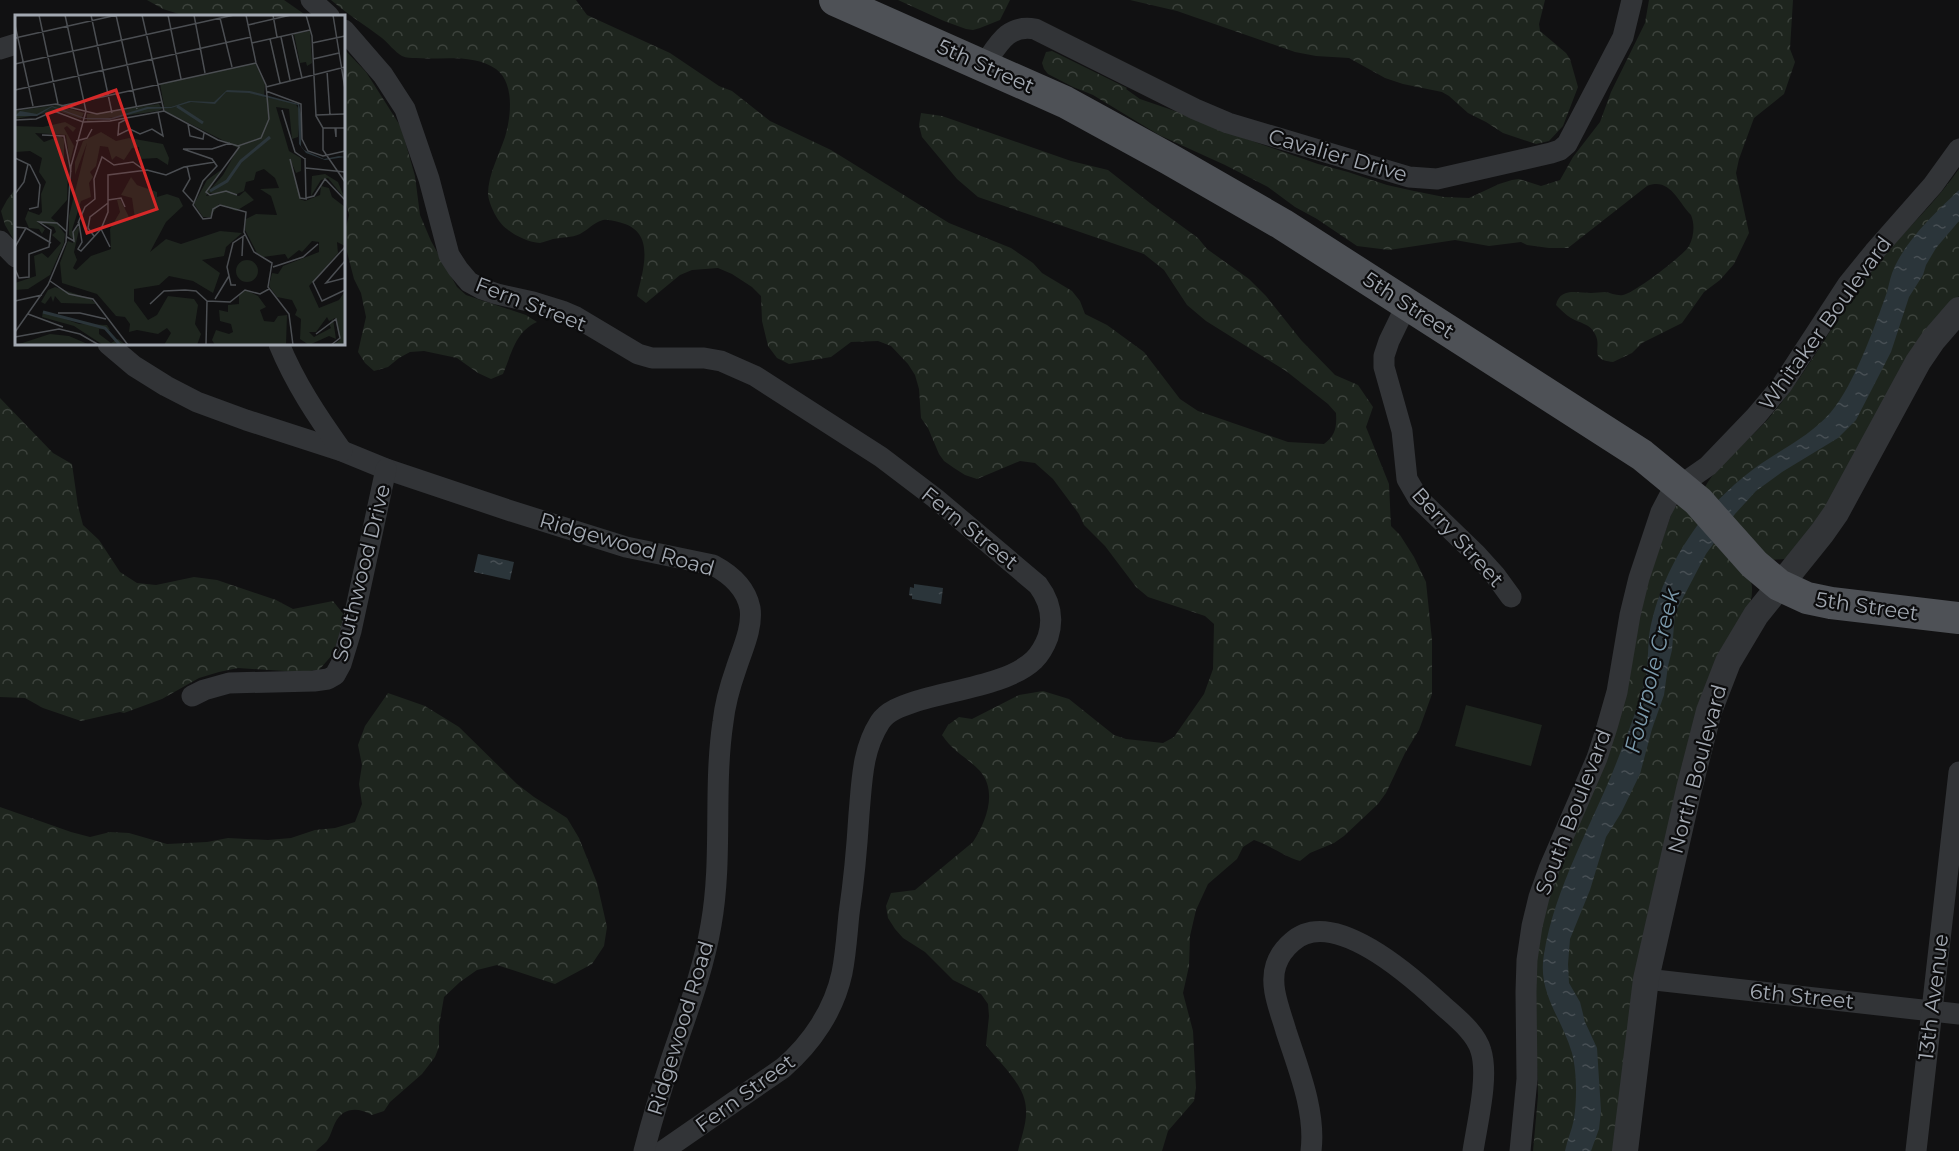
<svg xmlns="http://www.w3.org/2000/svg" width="1959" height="1151" viewBox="0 0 1959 1151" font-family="Montserrat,sans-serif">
	<defs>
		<pattern id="forest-crowns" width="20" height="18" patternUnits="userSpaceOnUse" patternTransform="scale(1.5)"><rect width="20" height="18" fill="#1e251e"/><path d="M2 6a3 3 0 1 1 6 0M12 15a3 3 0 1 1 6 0" fill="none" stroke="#3c423c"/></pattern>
		<pattern id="water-ripples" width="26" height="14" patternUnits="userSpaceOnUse" patternTransform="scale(1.5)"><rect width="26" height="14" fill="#2b353a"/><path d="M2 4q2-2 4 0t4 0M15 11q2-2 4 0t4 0" fill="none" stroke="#474f54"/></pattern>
	</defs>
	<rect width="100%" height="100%" fill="#111112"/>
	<!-- forest -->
	<g fill="url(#forest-crowns)">
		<path d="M 147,0 L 284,0 L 307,16 L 185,16 L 163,9 Z"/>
		<path d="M 331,0 L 576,0 L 587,15 L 670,53 L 719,86 L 732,91 L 770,121 L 831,150 L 949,223 L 1011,248 L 1033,263 L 1042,273 L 1072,291 L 1080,301 L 1085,314 L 1107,325 L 1144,352 L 1180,399 L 1198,411 L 1288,442 L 1324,444 C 1335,436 1337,428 1336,413 L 1328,404 L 1286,371 L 1206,321 L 1187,305 L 1164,270 L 1144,254 L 978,197 L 957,179 L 922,137 L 919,125 L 921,113 L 942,116 L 1071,161 L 1108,170 L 1150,203 L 1198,238 L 1207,249 L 1249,279 L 1266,296 L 1301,340 L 1335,375 L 1358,385 L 1373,407 L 1366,427 L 1389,484 L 1391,526 L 1400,535 L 1414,557 L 1426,582 L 1432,640 L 1432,694 L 1419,730 L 1405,753 L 1386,793 L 1378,804 L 1344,836 L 1334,843 L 1310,853 L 1300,861 C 1283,856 1270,845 1254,840 L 1243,847 L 1237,859 L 1208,884 L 1196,910 L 1190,936 L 1189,966 L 1183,993 L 1193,1031 L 1196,1088 L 1194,1101 L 1168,1131 L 1162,1151 L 1018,1151 C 1021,1138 1027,1123 1026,1109 C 1025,1084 1000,1064 986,1045 L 989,1016 L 988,1004 L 981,994 L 953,980 L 925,952 L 903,938 L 895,929 L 888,918 L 886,906 L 891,893 L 915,890 L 973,842 C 986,822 998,792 980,771 C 967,757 953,752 942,735 L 948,725 L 959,717 L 972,719 L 1019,695 L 1043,691 L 1069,699 L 1114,735 L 1126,739 L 1163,743 L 1174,737 L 1204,694 L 1213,669 L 1214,624 L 1205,616 L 1148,597 L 1136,587 L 1105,546 L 1084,525 L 1079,514 L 1053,479 L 1035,463 L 1020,461 L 977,479 L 965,475 L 954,468 L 944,461 L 939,454 L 928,428 L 921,418 L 919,389 L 915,375 L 908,364 L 891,346 L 878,341 L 851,342 L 831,357 L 789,364 L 777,358 L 768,346 L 762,321 L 761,296 L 752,287 L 732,274 L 718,268 L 692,270 L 680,275 L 646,303 L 637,296 C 642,273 656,235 625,224 C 618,222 610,219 603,220 C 593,223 589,229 580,234 C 571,238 563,237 553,239 C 549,240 545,242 540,243 C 530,243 515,236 507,229 C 498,223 489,205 488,194 C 488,175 499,155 505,137 C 511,117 515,83 496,69 C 474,53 440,60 416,58 C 412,58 406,58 402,56 C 395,52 388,43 382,38 C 365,25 347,14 331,0 Z"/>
		<path d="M 898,0 L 1010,0 L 1000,20 L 980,28 L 973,30 L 966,29 L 944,21 Z"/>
		<path d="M 1130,0 L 1545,0 L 1539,24 L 1540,31 L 1566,53 L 1570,59 L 1578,87 L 1563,126 L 1549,141 L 1536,144 L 1503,133 L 1486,122 L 1468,113 L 1449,96 L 1442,92 L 1403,84 L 1385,78 L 1349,58 L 1316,56 L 1295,52 L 1177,11 Z"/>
		<path d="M 1649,0 L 1793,0 L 1790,49 L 1795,62 L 1784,94 L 1754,118 L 1739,159 L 1736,173 L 1749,233 L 1734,264 L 1720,280 L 1704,292 L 1682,323 L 1642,343 L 1632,353 L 1613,362 C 1587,359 1603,348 1595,334 C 1591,324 1579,323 1571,318 C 1566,315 1561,310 1556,305 C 1560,287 1578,293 1591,293 C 1596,293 1600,292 1605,292 C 1611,293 1617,296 1623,295 C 1633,294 1684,255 1689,246 C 1694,236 1695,225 1691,215 C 1678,202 1670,177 1647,186 L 1568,248 L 1549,248 L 1527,245 L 1521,242 L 1489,246 L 1455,240 L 1389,250 L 1357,246 L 1317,219 L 1295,207 L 1268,187 L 1225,165 L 1159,135 L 1093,95 L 1073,87 L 1048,74 L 1044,69 L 1042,63 L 1046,52 L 1052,51 L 1127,88 L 1126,89 L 1140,99 L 1204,121 L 1221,130 L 1318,164 L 1348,172 L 1387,185 L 1414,191 L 1444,197 L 1469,198 L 1499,184 L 1512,180 L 1519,179 L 1541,186 L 1560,180 L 1573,157 L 1600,122 L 1611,92 L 1645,23 Z"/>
		<path d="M 344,49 L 366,72 L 401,127 L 415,176 L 420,215 L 431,241 L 457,287 L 466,295 L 526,315 L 537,322 C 515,332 512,353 503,374 L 491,379 L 478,373 L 457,358 L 424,351 L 410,352 L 399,358 L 388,367 L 374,371 L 365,363 L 358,352 L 366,317 L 361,293 L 354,279 L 347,252 L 346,227 L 349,215 L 344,196 Z"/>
		<path d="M 1959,169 L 1959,296 L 1936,320 L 1826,509 L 1785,559 L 1770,560 L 1705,487 C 1721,459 1753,438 1773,413 C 1809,370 1834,321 1867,277 C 1895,239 1932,208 1959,169 Z"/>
		<path d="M 16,188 L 16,244 L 5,225 L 1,211 L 7,200 Z"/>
		<path d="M 0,398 L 53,453 L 72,464 L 78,506 L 83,525 L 99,540 L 120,572 L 137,583 L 156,585 L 194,577 L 217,580 L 276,600 L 293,609 L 333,601 L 345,616 L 333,654 L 319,670 L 299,672 L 238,668 L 219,672 L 199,678 L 162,699 L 124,713 L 120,712 L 81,721 L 43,708 L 25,698 L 0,697 Z"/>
		<path d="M 1680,504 L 1751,581 C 1756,603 1743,615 1732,633 L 1616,1151 L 1533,1151 L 1538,1096 L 1535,995 L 1538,927 L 1643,594 L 1674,507 Z"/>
		<path d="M 388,693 L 425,706 L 459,727 L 517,784 L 534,797 L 567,818 L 579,838 L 597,883 L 607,927 L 604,946 L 592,964 L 555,984 L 497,965 L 477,970 L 460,982 L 444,997 L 439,1026 L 439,1047 L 435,1057 L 422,1074 L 390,1102 L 384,1111 L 372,1115 C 358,1107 343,1107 335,1123 C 332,1129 331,1135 327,1141 C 324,1144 319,1148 316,1151 L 0,1151 L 0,807 L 71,832 L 90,837 L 110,832 L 129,833 L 167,844 L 207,842 L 228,838 L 268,840 L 291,838 L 315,830 L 335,828 L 355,822 L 362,804 L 359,784 L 362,765 L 358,745 L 365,726 Z"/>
	</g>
	<!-- garden -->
	<path fill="#1e251e" d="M 1466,705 L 1542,725 L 1531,766 L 1455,746 Z"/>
	<!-- water -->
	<g fill="url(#water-ripples)">
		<path d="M 1959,190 L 1959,221 L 1936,248 L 1926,265 L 1923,275 L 1909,297 L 1891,352 L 1856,420 L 1838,438 L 1782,472 L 1756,491 L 1735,514 L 1706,554 L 1675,613 L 1672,650 L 1668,666 L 1664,695 L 1652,729 L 1640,774 L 1621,813 L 1606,837 L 1590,890 L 1570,939 L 1568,964 L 1569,983 L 1580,1002 L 1585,1022 L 1597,1048 L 1601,1111 L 1599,1129 L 1591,1151 L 1565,1151 C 1567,1140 1572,1130 1574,1119 C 1577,1099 1577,1072 1572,1053 C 1562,1018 1537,993 1544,954 C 1556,881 1597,817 1622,748 C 1631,725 1641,699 1646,675 C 1648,662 1648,649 1649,636 C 1655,598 1672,561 1694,530 C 1709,508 1730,487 1751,471 C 1777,451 1810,437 1831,412 C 1854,385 1875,326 1887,292 C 1889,284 1891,274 1895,266 C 1909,237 1936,212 1959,190 Z"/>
		<path d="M 478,554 L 514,562 L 510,580 L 474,572 Z"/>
		<path d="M 914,584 L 943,588 L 941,604 L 912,599 L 912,596 L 909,595 L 910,587 L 914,588 Z"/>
	</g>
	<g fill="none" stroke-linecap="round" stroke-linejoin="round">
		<!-- minor -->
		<g stroke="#323437" stroke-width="21">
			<path d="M 311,0 L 329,16"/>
			<path d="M 344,30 L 383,75 L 405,109 L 429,179 L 449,255 L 458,269 L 469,282 L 482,289 L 497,294 L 533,302 L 562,311 L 576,317 L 638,354 L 652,358 L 704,358 L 721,361 L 755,376 L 881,457 L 935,498 L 1038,585 C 1050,601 1054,618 1048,637 C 1045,645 1040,654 1034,660 C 1008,685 949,690 914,702 C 902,706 887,711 880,722 C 862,750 862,781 859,814 C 857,847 854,880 849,914 C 847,933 846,953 842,973 C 834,1010 812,1043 783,1068 L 663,1151"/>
			<path d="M 0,49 L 16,44"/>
			<path d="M 984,65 C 998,45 1007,24 1035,29 L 1195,109 L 1228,123 L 1409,177 L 1437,179 L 1551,153 L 1560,150 L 1567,144 L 1623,37 L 1632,0"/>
			<path d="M 0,241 L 16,257"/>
			<path d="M 1407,304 L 1389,341 L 1384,356 L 1384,367 L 1402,431 L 1407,479 L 1418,498 L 1476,554 L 1495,575 L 1511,597"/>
			<path d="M 108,344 L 134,366 L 166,386 L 197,402 L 246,420 L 342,451 L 386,469 L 511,511 L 626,547 L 713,565 C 730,574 746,588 750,608 C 753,628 742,650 736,669 C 730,686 725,704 723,722 C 713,789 723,858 711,925 C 703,972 686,1015 671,1060 C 661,1090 652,1120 644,1151"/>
			<path d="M 279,344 C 295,383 317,416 342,451"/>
			<path d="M 192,696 L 204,690 L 229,683 L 314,681 L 328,679 L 335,675 L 341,664 L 351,631 L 386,469"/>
			<path d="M 1646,979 L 1959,1014"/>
			<path d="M 1311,1151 C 1316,1111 1298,1068 1286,1031 C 1280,1010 1269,986 1276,965 C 1279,956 1285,948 1292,942 C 1332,905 1411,976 1440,1003 C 1454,1016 1476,1032 1481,1051 C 1489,1077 1477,1124 1473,1151"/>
			<path d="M 1520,1151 L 1527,1079 L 1526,992 L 1527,960 L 1532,926 L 1539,897 L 1549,869 L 1597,758 L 1607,727 L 1617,692 L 1630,615 L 1639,578 L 1661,512 L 1672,491 L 1708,466 L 1756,416 L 1782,385 L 1848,284 L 1874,252 L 1933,185 L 1959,149"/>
			<path d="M 1916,1151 L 1959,772"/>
		</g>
		<!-- tertiary -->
		<path stroke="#323437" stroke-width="26" d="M 1625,1151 L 1646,979 L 1689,789 L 1709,711 L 1728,662 L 1756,615 L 1822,533 L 1836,513 L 1918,362 L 1933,340 L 1959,310"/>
		<!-- primary -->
		<path stroke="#4e5156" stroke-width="32" d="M 835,0 L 1065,102 L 1169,159 L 1282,224 L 1642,455 L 1698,501 L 1754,564 L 1779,585 L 1807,598 L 1831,603 L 1959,618"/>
	</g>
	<g text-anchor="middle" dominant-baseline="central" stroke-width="4.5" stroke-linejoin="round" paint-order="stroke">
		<!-- street labels -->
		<g font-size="21" fill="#a3a9b2" stroke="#0c0c0d">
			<text transform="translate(986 66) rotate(24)">5th Street</text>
			<text transform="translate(1338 155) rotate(16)">Cavalier Drive</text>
			<text transform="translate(531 304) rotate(21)">Fern Street</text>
			<text transform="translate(1409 305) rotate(33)">5th Street</text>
			<text transform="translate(1825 323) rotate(-54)">Whitaker Boulevard</text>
			<text transform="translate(970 528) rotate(39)">Fern Street</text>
			<text transform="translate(1458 537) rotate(48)">Berry Street</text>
			<text transform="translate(627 544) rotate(16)">Ridgewood Road</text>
			<text transform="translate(361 573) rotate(-76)">Southwood Drive</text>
			<text transform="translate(1867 606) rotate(8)">5th Street</text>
			<text transform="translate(1697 769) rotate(-75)">North Boulevard</text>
			<text transform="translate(1573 812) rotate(-69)">South Boulevard</text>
			<text transform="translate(1802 996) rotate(6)">6th Street</text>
			<text transform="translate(1933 997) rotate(-83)">13th Avenue</text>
			<text transform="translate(680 1028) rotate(-73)">Ridgewood Road</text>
			<text transform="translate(745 1093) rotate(-36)">Fern Street</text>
		</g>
		<!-- water labels -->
		<g font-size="22" font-style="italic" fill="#7c9aac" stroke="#0c0c0d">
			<text transform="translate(1652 671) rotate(-76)">Fourpole Creek</text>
		</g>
	</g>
	<!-- overview -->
	<g transform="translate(15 15)">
		<rect width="330" height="330" fill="#111112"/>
		<path d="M 295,16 L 297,48 L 292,51 L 291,47 L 285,48 L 279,19 ZM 240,48 L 250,69 L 249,82 L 280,88 L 285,96 L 283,122 L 277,124 L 274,94 L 261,92 L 274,136 L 286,143 L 286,156 L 281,158 L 275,144 L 285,184 L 290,186 L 305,180 L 306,171 L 314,173 L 317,182 L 330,192 L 330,231 L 322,227 L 323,238 L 294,271 L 304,293 L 324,285 L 330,276 L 330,330 L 318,330 L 325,325 L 320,303 L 314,306 L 312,302 L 301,317 L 294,317 L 299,322 L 316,313 L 314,309 L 318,304 L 321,324 L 314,321 L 294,330 L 285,324 L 286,304 L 280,300 L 282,295 L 277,285 L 262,282 L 254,271 L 257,258 L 263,259 L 268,251 L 304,237 L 304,227 L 297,226 L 287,237 L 284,235 L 273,244 L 270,239 L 248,242 L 242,238 L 230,215 L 231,204 L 241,199 L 262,200 L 256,181 L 245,174 L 264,173 L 260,163 L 249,154 L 241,157 L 239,165 L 231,167 L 229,176 L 222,179 L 192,178 L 208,160 L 223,133 L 150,96 L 145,69 ZM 144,89 L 147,94 L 143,96 L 72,106 L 72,99 ZM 42,90 L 69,98 L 66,104 L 43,96 L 0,104 L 0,96 ZM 50,107 L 61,113 L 58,117 L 52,111 L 49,113 L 59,131 L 55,147 L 51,120 L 20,118 L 29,127 L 45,121 L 49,124 L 49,153 L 53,157 L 52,185 L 36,203 L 48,212 L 23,208 L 30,214 L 27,219 L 24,214 L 14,213 L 10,204 L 13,196 L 24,200 L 27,197 L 26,179 L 31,167 L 24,157 L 27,143 L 15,136 L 0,137 L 0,111 L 28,112 ZM 86,117 L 101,126 L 114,123 L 148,129 L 154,143 L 153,150 L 142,143 L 125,144 L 124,132 L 117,133 L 109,145 L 101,141 L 97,145 L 93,132 L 85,131 L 81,151 L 75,157 L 78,162 L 74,168 L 76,182 L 66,186 L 57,215 L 59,225 L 54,220 L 54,201 L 72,128 L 60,160 L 60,147 L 68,126 ZM 206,155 L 191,181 L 210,177 L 224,181 L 230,176 L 239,185 L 221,196 L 204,189 L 195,202 L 188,202 L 179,189 L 192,165 ZM 310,159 L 323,167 L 330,184 L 313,163 L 306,165 L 296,181 L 297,161 ZM 116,162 L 122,170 L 142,177 L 142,182 L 152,179 L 164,183 L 168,191 L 151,207 L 135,237 L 151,224 L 166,229 L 205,216 L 227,218 L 211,232 L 209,241 L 187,245 L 205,258 L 198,278 L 178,266 L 154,261 L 144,270 L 119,274 L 119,286 L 133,305 L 142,300 L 153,281 L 179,284 L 183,290 L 180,309 L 186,319 L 182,330 L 149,330 L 156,318 L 152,313 L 143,319 L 122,315 L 114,317 L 115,309 L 110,302 L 101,301 L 82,279 L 47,268 L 45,248 L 53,226 L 58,228 L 58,218 L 65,210 L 59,237 L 62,245 L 58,253 L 61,255 L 76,241 L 96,234 L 95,214 L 105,197 L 102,185 L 105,184 L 115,204 L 120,204 L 117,183 L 106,180 ZM 42,209 L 50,219 L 49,228 L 35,260 L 13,274 L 0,275 L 0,268 L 21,261 L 19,241 L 27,238 L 33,243 L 46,228 L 37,220 L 41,217 L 39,212 L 33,210 ZM221 256a11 11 0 1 1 22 0a11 11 0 1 1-22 0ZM 40,272 L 76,284 L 81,289 L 46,288 L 40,281 L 38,287 L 36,281 L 30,289 L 26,287 L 33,275 ZM 231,275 L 243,281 L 251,292 L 245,295 L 249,306 L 259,307 L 263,301 L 272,300 L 271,330 L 200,330 L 197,325 L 201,315 L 214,319 L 218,317 L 216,309 L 205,306 L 204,295 L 213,297 L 213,290 L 224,289 L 224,280 ZM 28,296 L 64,309 L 92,310 L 95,315 L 84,314 L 84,319 L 96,328 L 103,324 L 111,330 L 88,330 L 59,311 L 27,302 ZM 35,319 L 54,321 L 75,330 L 1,330 Z" fill="#1e251e"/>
		<path d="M 212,75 L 235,76 L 284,89 L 287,104 L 286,131 L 289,135 L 309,144 L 324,141 L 330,142 L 310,145 L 291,138 L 284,129 L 283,90 L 234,78 L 211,77 L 200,89 L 176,87 L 156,93 L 133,94 L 95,105 L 69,104 L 37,92 L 22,101 L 0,101 L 5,96 L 22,99 L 37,91 L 70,103 L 96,103 L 132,92 L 156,92 L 174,86 L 199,87 Z" fill="#2b353a"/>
		<path fill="none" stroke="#2b353a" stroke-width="3" d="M 162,91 L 188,108M 195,176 L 212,166 L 226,146 L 255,122M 28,297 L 90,313 L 105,330"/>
		<path fill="none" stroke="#4b4e52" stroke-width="1.5" d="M 24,0 L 43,89M 76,0 L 97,98M 101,0 L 122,94M 127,0 L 149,96 L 203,125 L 223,131 L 246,123 L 254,104 L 251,70 L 241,48 L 231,0M 153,0 L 166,64M 179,0 L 190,58M 258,0 L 262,22M 291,0 L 297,21 L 301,101 L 308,113 L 308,135 L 330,167M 318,0 L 330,74M 205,3 L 217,52M 0,10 L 18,91M 233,10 L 276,0M 277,19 L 287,63M 266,22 L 275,65M 0,23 L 102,0M 255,24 L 265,68M 237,28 L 295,15M 297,28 L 330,21M 298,44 L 324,38M 0,49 L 219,0M 312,56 L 315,100M 251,72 L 330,52M 0,75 L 236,22M 251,76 L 286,89 L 287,124 L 293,136 L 308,141 L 330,136M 330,80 L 330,125M 46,91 L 241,48M 0,95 L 41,89 L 82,99 L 146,87M 267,95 L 280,137 L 290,144M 301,100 L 329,99M 0,105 L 21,104 L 39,96 L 68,107 L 95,106 L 149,96M 110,105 L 104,108 L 103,120 L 115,114 L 125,119 L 137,114 L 148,121 L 143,97M 173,109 L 175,121 L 188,124 L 189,118M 308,113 L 330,113M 320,113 L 321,122 L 321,113M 27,120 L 49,121 L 56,157M 61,126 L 72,123 L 77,114M 215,128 L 197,134 L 168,134 L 197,144 L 202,151 L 188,166 L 178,190 L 188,204 L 196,203 L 198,194 L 205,190 L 231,197 L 229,217 L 239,237 L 257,248 L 253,272 L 274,299 L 278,330M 0,143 L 15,150 L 25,170 L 23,192 L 14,194M 290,143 L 291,183 L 299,181 L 310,164 L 330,185M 275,144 L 285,183 L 292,184M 172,151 L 175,164 L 168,176 L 178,187M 291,153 L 330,157M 0,179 L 9,167 L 13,149M 222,180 L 211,176 L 195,180 L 191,177 L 225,131M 93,185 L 106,183 L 110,192M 63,208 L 70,192 L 80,184 L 79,164 L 87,142 L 99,150 L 118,147 L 129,155M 0,212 L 11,213 L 36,228M 86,214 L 95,232M 79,221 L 73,213 L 75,202 L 93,188M 52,222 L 59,226 L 58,217 L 64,208 L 67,227 L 63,234 L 66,236 L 86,214 L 93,197 L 93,160 L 132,155 L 151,160 L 169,152 L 200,147M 0,232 L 11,213M 330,232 L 298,267 L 307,286 L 330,275M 227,241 L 228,221M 330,246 L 311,268 L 330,263M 258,252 L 288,242 L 303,229M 0,254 L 4,263 L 14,262 L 14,239 L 34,232 L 36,215 L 24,207 L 42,208 L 52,217M 35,266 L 54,279 L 78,284 L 113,330M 221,270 L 216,270 L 212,252 L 218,228 L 230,220M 200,284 L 214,261M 0,286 L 27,280M 192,286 L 215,287 L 230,275 L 245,279 L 254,274M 135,289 L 149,276 L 170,275 L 181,276 L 192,286M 43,298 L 65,298 L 91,304M 13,299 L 48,312M 0,317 L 33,270 L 51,227 L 56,151 L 71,96 L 50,0M 301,319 L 321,304 L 325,323 L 316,330M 0,322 L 44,314 L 65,319 L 84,330M 191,330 L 192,286"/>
		<path fill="#d62828" fill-opacity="0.15" stroke="#d62828" stroke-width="3" d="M 101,75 L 142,194 L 72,218 L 32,99 Z"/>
		<rect width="330" height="330" fill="none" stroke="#a3a9b2" stroke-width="3"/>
	</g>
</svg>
